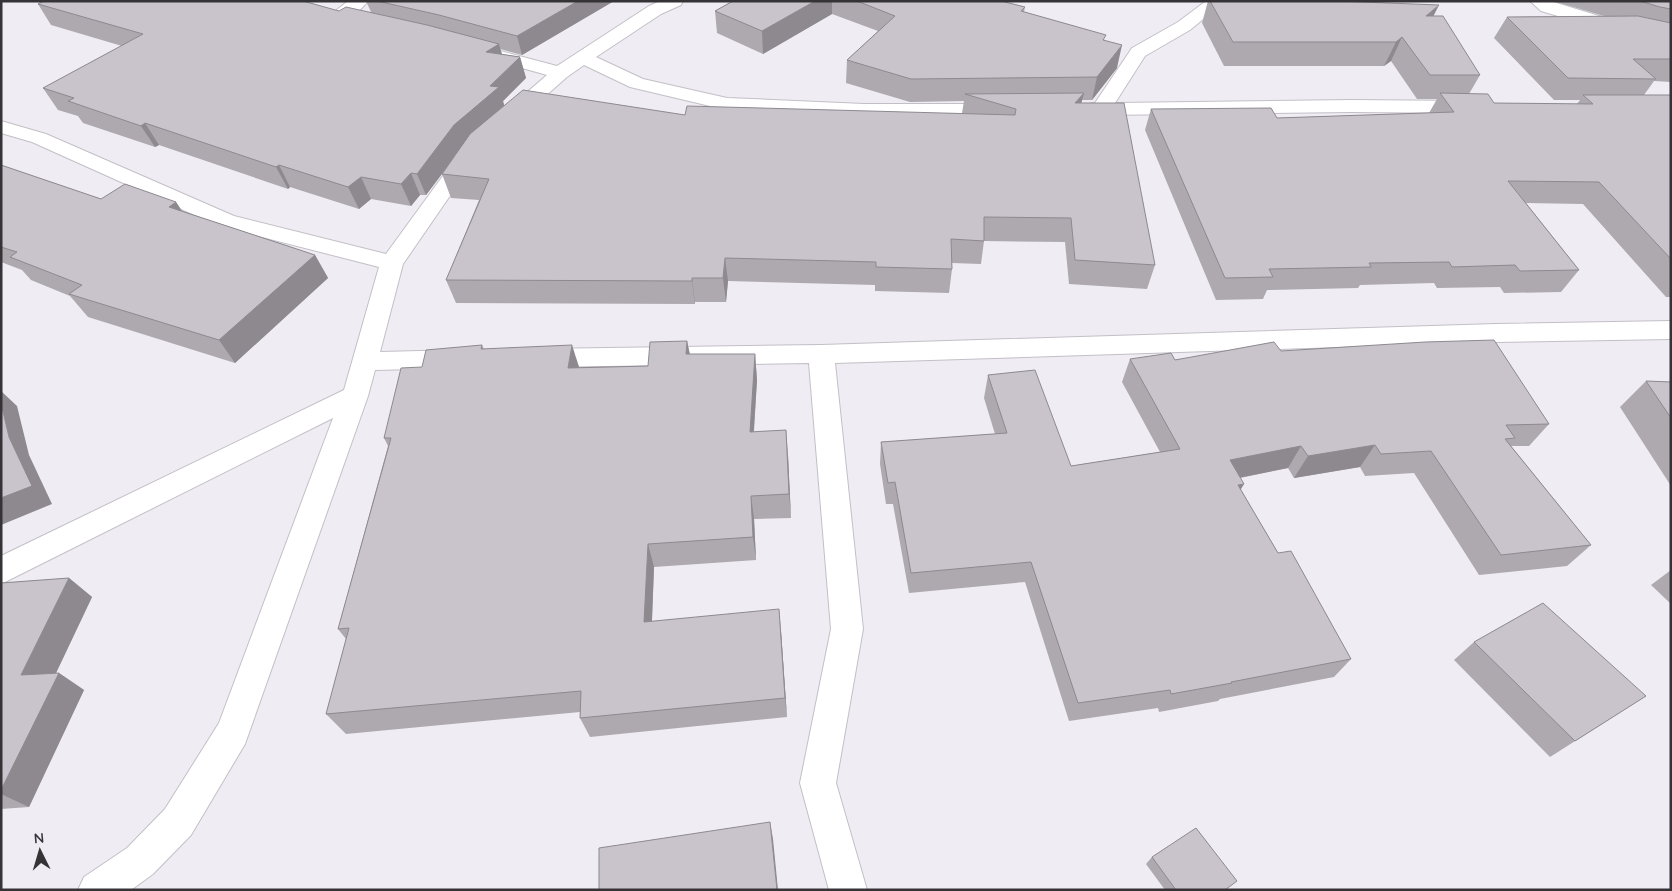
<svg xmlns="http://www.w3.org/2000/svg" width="1672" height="891" viewBox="0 0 1672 891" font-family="Quicksand,sans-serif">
	<rect width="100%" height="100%" fill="#f0ecf3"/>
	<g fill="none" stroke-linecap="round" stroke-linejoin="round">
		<defs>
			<g id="street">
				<path d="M 348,1 L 368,1 C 361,11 344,23 332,20 L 329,16 Z"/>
				<path d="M 660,1 L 683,1 L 681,5 L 661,14 L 596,57 L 643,79 L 727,98 L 864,104 L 1001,104 L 1008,106 L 1011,110 L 1008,114 L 1001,116 L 864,116 L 727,110 L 630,87 L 584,65 L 567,77 L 517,121 L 510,123 L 503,121 L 500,117 L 503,113 L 547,75 L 479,56 L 476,52 L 479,48 L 485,47 L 557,66 L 649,6 Z"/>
				<path d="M 1206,1 L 1225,1 L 1190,30 L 1145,56 L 1115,103 L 1351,100 L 1471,101 L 1478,103 L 1481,107 L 1478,111 L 1471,113 L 1351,112 L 1101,115 L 1082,113 L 1079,109 L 1082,105 L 1095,103 L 1132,48 L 1178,22 Z"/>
				<path d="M 1530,1 L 1550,1 L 1645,30 L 1671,36 L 1671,46 L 1636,39 L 1541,11 Z"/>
				<path d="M 1,121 L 46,134 L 234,216 L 386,254 L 461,151 L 468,149 L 475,151 L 478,155 L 403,264 L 380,352 L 461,350 L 470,353 L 474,359 L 470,365 L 461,368 L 375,370 L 368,396 L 245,744 L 191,835 L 153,874 L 131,890 L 78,890 L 84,877 L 127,848 L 165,809 L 219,723 L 333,418 L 1,584 L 1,556 L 344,390 L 379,267 L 219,226 L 32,142 L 1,133 Z"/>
				<path d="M 1671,321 L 1671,339 L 1496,342 L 835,363 L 863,629 L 836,783 L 867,890 L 829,890 L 800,783 L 831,629 L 809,363 L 539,367 L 530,364 L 526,358 L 530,352 L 539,349 L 821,345 L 1496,324 Z"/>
			</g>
		</defs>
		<!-- street casing -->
		<use href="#street" stroke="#c3bfc6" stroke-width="2"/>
		<!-- street -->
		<use href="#street" fill="#fff" fill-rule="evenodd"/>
	</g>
	<!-- wall -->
	<g fill="#ada9af">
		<path d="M 366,1 L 614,1 L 522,55 L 500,49 L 502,54 L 520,57 L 526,78 L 503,101 L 504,105 L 685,115 L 962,113 L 964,101 L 910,102 L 846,83 L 847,60 L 878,31 L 832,14 L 763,54 L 717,33 L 715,11 L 733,1 L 1001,1 L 1025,7 L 1024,12 L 1105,40 L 1117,68 L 1092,100 L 1082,100 L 1081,103 L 1155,265 L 1147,289 L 1069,284 L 1065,242 L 984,241 L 981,264 L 952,263 L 952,269 L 949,293 L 875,291 L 875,285 L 728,281 L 726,302 L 695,302 L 695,304 L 456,303 L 446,280 L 479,200 L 451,198 L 442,174 L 426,195 L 420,195 L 411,206 L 371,199 L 359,209 L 290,187 L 288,189 L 159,145 L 155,147 L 83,123 L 78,116 L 58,110 L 43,88 L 122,46 L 51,25 L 38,4 L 339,11 L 371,12 Z"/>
		<path d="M 1208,1 L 1337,1 L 1433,16 L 1480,75 L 1469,94 L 1494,103 L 1577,104 L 1580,100 L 1554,100 L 1494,38 L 1507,17 L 1604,16 L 1553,1 L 1671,1 L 1671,82 L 1654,81 L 1644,95 L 1671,95 L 1671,297 L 1666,297 L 1583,204 L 1526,203 L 1579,270 L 1561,292 L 1504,293 L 1500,287 L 1437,288 L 1434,283 L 1360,285 L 1358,288 L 1267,290 L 1263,299 L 1216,300 L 1145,130 L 1151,109 L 1277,118 L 1429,113 L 1437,99 L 1417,99 L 1391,61 L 1384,66 L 1224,66 L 1202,23 Z"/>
		<path d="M 1,165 L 101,199 L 176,202 L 182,211 L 315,255 L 328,278 L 235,363 L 88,317 L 70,296 L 31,280 L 22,270 L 1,262 Z"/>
		<path d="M 687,341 L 690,354 L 755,354 L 757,380 L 754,432 L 788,455 L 791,518 L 754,519 L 756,560 L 654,567 L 652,621 L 781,631 L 787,717 L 590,737 L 580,718 L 580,712 L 346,734 L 326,714 L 346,639 L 338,629 L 388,446 L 384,438 L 422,367 L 482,345 L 484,349 L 579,367 L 648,366 Z"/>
		<path d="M 1281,351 L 1549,424 L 1529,446 L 1511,446 L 1591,545 L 1567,566 L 1479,575 L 1414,473 L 1365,476 L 1360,467 L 1294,478 L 1288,468 L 1240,478 L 1241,490 L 1278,553 L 1351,659 L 1334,677 L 1220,699 L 1218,701 L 1159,712 L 1158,708 L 1069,721 L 1025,582 L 909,593 L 893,504 L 886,504 L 880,464 L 881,442 L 995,434 L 984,398 L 988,375 L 1071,466 L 1160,452 L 1122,382 L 1130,359 L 1175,360 Z"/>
		<path d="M 1646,381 L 1671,382 L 1671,486 L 1620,407 Z"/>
		<path d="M 1671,570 L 1671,604 L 1651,585 Z"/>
		<path d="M 69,578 L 92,597 L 56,673 L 59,673 L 84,690 L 29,807 L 1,809 L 1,583 Z"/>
		<path d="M 1474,642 L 1646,696 L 1550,757 L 1454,660 Z"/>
		<path d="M 1152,857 L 1226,890 L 1165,890 L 1146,864 Z"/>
	</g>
	<!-- shaded-wall -->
	<g fill="#8d898f">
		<path d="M 578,1 L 614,1 L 522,55 L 517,36 Z"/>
		<path d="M 815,1 L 832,1 L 832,14 L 763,54 L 762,31 Z"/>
		<path d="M 1439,5 L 1427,29 L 1426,16 Z"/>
		<path d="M 1402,37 L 1391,61 L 1384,66 L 1396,42 Z"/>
		<path d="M 499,44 L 505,65 L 486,52 Z"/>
		<path d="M 1122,45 L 1117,68 L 1092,100 L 1097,77 Z"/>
		<path d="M 520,57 L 526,78 L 503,101 L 505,109 L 462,147 L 426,195 L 417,174 L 454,125 L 490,86 Z"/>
		<path d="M 1084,93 L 1078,116 L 1075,103 Z"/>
		<path d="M 145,123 L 159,145 L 155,147 L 141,126 Z"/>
		<path d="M 279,165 L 290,187 L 288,189 L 276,167 Z"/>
		<path d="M 411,173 L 420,195 L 411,206 L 401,184 Z"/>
		<path d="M 361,177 L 371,199 L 359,209 L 348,187 Z"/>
		<path d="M 176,202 L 191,225 L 169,207 Z"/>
		<path d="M 315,255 L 328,278 L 235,363 L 219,340 Z"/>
		<path d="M 725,258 L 728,281 L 726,302 L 723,278 Z"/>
		<path d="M 692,278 L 695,302 L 695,304 L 692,281 Z"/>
		<path d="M 687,341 L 692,367 L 686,354 Z"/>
		<path d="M 572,345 L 580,370 L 568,368 Z"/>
		<path d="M 755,354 L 757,380 L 752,456 L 750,432 Z"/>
		<path d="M 1,391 L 17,406 L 29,455 L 52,504 L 1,525 L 1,498 L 9,437 L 1,403 Z"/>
		<path d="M 786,430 L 788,455 L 791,518 L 789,494 Z"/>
		<path d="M 1375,445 L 1360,467 L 1294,478 L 1308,456 Z"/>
		<path d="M 1301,446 L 1288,468 L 1218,482 L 1230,460 Z"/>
		<path d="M 1244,484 L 1231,506 L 1238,485 Z"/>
		<path d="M 751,496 L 754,519 L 756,560 L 753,537 Z"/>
		<path d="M 648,544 L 654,567 L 651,644 L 644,622 Z"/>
		<path d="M 69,578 L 92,597 L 47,692 L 21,675 Z"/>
		<path d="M 779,609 L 781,631 L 787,717 L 785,698 Z"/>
		<path d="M 59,673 L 84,690 L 29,807 L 1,794 L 1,790 Z"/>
		<path d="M 770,822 L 773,839 L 778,890 L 777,890 Z"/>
	</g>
	<!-- building -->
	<g fill="#c9c4cc" stroke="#8d898f">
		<path d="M 44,1 L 303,1 L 339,11 L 346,7 L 427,25 L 499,44 L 486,52 L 520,57 L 490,86 L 499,87 L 454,125 L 417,174 L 411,173 L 401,184 L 361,177 L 348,187 L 279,165 L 276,167 L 145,123 L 141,126 L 68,101 L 74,98 L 43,88 L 143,34 L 38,4 Z"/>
		<path d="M 377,1 L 578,1 L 517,36 L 439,15 Z"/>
		<path d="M 733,1 L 815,1 L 762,31 L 715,11 Z"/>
		<path d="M 857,1 L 1001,1 L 1025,7 L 1021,11 L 1106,35 L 1103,40 L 1122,45 L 1097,77 L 911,79 L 847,60 L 895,16 Z"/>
		<path d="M 1210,1 L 1337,1 L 1439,5 L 1426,16 L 1443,16 L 1480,75 L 1430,75 L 1402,37 L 1396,42 L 1233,42 Z"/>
		<path d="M 1640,1 L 1671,1 L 1671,9 L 1660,7 Z"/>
		<path d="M 1638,16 L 1671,23 L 1671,59 L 1633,59 L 1656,79 L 1568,78 L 1507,17 Z"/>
		<path d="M 523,90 L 685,115 L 687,106 L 1015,115 L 1016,109 L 965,94 L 1084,93 L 1075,103 L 1124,103 L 1155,265 L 1075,260 L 1071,218 L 984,217 L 984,241 L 951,239 L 952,269 L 876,267 L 876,262 L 725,258 L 723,278 L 692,278 L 692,281 L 446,280 L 489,179 L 442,174 L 470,134 Z"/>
		<path d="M 1440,93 L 1488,94 L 1494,103 L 1593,104 L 1583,95 L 1671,95 L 1671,259 L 1599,182 L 1508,181 L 1579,270 L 1520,271 L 1515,265 L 1452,267 L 1449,262 L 1369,263 L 1371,267 L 1269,269 L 1273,277 L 1225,278 L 1151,109 L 1271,108 L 1277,118 L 1454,112 Z"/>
		<path d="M 1,165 L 101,199 L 125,184 L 176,202 L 169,207 L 315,255 L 219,340 L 69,294 L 82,285 L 10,257 L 17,252 L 1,247 Z"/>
		<path d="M 1494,340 L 1549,424 L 1506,425 L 1515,438 L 1505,439 L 1591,545 L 1501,555 L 1431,451 L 1381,454 L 1375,445 L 1308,456 L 1301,446 L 1230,460 L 1244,484 L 1238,485 L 1278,553 L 1291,551 L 1351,659 L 1231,682 L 1232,683 L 1171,694 L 1170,690 L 1078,703 L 1031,562 L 911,573 L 895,482 L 888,483 L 881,442 L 1007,433 L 988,375 L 1035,370 L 1071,466 L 1180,449 L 1130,359 L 1171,353 L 1175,360 L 1274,342 L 1281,351 L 1425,342 Z"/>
		<path d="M 687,341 L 686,354 L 755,354 L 750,432 L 786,430 L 789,494 L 751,496 L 753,537 L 648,544 L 644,622 L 779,609 L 785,698 L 580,718 L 581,691 L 326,714 L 349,628 L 338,629 L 391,438 L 384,438 L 401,368 L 422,367 L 426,350 L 482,345 L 481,349 L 572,345 L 568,368 L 648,366 L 650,342 Z"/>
		<path d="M 1646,381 L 1671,382 L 1671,418 Z"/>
		<path d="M 1,403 L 9,437 L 32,486 L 1,498 Z"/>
		<path d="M 69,578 L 21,675 L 59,673 L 1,790 L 1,583 Z"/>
		<path d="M 1543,603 L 1646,696 L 1575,741 L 1474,642 Z"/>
		<path d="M 770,822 L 777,890 L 599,890 L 599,848 Z"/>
		<path d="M 1196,828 L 1237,881 L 1225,890 L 1176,890 L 1152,857 Z"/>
	</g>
	<!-- border -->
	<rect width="1672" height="891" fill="none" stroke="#353336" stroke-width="5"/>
	<!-- north arrow -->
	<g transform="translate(40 851) rotate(355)" stroke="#f0ecf3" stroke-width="4" paint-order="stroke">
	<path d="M0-4L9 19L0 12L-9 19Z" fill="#353336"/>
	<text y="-8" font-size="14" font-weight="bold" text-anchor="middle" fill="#353336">N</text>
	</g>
</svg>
